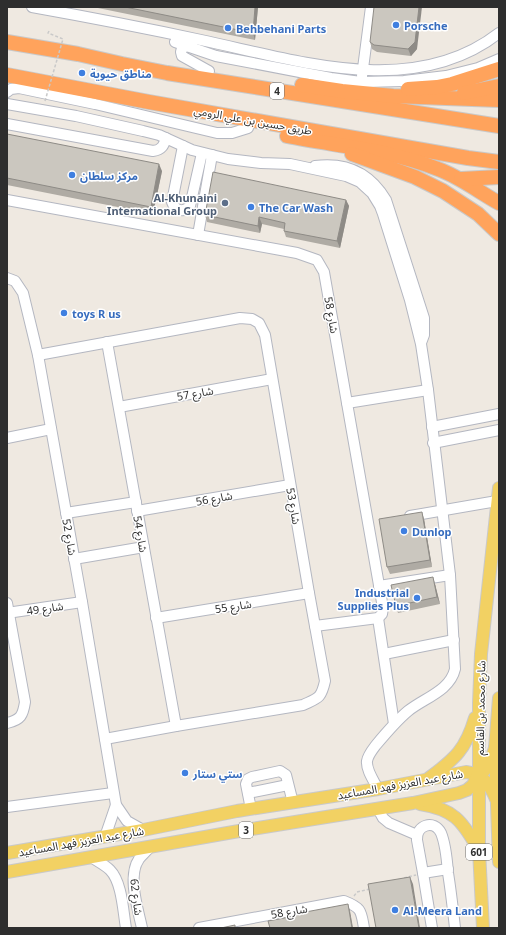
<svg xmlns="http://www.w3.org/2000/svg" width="506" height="935" viewBox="0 0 506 935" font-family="'Noto Sans','Noto Sans Arabic',sans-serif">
	<rect width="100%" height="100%" fill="#efe9e1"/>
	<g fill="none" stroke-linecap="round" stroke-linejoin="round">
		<defs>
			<g id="minor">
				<path d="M 32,7 C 88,17 145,28 201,40 C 296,60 413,100 499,33"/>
				<path d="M 175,42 L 216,56 L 331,78 L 361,82 L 404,81 L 446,76 L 478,68 L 499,59"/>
				<path d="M 192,44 L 182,48 L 181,52 L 182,56 L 209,71"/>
				<path d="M 362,76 L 371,7"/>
				<path d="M 7,92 L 11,89 L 19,88 L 95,104 L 217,133 L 232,133 L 248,128"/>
				<path d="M 7,104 L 76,116 L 143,131 L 159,135 L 192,150 L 228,159 L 261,163 L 290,164 L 346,176 L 360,182 L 372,193 L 380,206 L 383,214 L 410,300 L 421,344 L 428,390 L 450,575 L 455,669 C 450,691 424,698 408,711 C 396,721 386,733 376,745 C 373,749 368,755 367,761 C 366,770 374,781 378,789"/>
				<path d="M 7,124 L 153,151 C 162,150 164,145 166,138"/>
				<path d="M 183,146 L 172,202 C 175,211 184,213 190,206 L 202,153"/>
				<path d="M 315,166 C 346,162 370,173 386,200 L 424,318 L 424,335 L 421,343"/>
				<path d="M 7,200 L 297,253 L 317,260 L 324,272 L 383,608 L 382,614 L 378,618 L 315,626"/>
				<path d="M 198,235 L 212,155"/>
				<path d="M 7,278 L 15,281 L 23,293 L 38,355 L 82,602 L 116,805 L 127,821 L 143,830"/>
				<path d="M 107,342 L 176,726"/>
				<path d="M 38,355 L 240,318 L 252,319 L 259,323 L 265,335 L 309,593 L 325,681 C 321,699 318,698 303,705 L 176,726 L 105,739"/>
				<path d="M 347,403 L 428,390"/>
				<path d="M 119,407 L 272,379"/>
				<path d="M 432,427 L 499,414"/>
				<path d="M 7,438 L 51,429"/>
				<path d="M 433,443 L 499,430"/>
				<path d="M 137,511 L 290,485"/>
				<path d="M 66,513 L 136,502"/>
				<path d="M 410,516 L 497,501"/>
				<path d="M 74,559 L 144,547"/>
				<path d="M 379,586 L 450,575"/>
				<path d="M 7,603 L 25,702 C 23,715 21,720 7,723"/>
				<path d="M 7,613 L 82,602"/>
				<path d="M 156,618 L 309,593"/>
				<path d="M 378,618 L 394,724"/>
				<path d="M 384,654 L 454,640"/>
				<path d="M 248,793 L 288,785"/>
				<path d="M 7,807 L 113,793"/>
				<path d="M 251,809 L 246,784 L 248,779 L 252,777 L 280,771 L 286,775 L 293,803"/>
				<path d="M 378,809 L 383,818 L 389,823 L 417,835"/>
				<path d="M 105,837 L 116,805"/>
				<path d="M 91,857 C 97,861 105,865 110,870 C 122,882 123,911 126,928"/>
				<path d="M 423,873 L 448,869"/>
				<path d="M 142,928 C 138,909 127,876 139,859 C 142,855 147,851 150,847"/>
				<path d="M 199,928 L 344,901 C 362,908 361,911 364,928"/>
				<path d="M 432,928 L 423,873 L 417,840 C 416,825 434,819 441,833 C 446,845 447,860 448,873 C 451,891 453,910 455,928"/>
			</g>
			<g id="major">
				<path d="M 499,698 L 495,748 L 499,862"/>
				<path d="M 429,778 C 455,759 466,749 475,718"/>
				<path d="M 420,804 C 453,809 462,820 478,849"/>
				<path d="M 7,853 L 143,830 L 237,811 L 378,789 L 466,772 C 482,774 490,784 496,799"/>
				<path d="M 7,872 L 239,831 L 413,803 L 459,793 L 467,790 L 473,785 L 478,775 L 485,770 L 492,757 L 495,748"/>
				<path d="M 483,928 L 479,850 L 479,703 L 481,654 L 499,488"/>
			</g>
			<g id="highway">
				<path d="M 7,42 L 78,54 L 122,64 L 167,73 L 499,126"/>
				<path d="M 7,75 L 149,102 L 468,158 L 499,162"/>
				<path d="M 302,85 L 342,91 L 393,96 L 499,100"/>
				<path d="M 408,89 L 437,87 L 452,84 L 499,69"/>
				<path d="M 464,93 L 499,86"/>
				<path d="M 287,136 C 337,146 390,150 438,169 C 460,177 479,192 499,203"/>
				<path d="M 352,154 L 415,177 L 443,191 L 478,214 L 499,234"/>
				<path d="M 461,179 L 499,177"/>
			</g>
		</defs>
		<!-- minor casing -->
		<use href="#minor" stroke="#b4b7c1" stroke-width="12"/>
		<!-- major casing -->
		<use href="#major" stroke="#c9c9c9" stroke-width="14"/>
		<!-- highway casing -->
		<use href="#highway" stroke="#c9c9c9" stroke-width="16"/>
		<!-- path -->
		<g stroke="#c9c9c9" stroke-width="1.5" stroke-dasharray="3 2" stroke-linecap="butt">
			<path d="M 49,31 L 48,33 L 63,39"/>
			<path d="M 404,878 L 416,875"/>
			<path d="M 354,896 L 357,892 L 370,889"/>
		</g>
		<!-- minor -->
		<use href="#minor" stroke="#fff" stroke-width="10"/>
		<!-- major -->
		<use href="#major" stroke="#f2d163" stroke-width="12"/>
		<!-- highway -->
		<use href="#highway" stroke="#ffa35c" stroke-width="14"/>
		<!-- path-bridge -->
		<path stroke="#c9c9c9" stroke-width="1.5" stroke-dasharray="3 2" stroke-linecap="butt" d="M 45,101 L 63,39"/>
	</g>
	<!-- wall -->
	<g fill="#afaba4">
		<path d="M 93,7 L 258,7 L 255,40 Z"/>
		<path d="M 370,42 L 417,49 L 411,56 L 377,52 L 372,49 Z"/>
		<path d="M 7,134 L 162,171 L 153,214 L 7,185 Z"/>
		<path d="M 346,200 L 349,206 L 340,248 L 286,237 L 284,231 L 284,229 L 262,224 L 260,233 L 207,222 L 205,215 Z"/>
		<path d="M 424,519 L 432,567 L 390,574 L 387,567 Z"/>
		<path d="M 435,584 L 440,604 L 398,613 L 396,606 Z"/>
	</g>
	<!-- shaded-wall -->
	<g fill="#8e8b86">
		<path d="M 255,7 L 258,7 L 255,40 L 253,33 Z"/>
		<path d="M 419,7 L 422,7 L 417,49 L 411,56 L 408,49 Z"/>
		<path d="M 159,164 L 162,171 L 153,214 L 151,207 Z"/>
		<path d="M 346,200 L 349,206 L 340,248 L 337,241 Z"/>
		<path d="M 259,217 L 262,224 L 260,233 L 258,226 Z"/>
		<path d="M 422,512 L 424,519 L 432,567 L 430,560 Z"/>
		<path d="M 433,577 L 435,584 L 440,604 L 437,597 Z"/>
		<path d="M 410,877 L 413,884 L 420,928 L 419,928 Z"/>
		<path d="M 348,904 L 350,911 L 353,928 L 352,928 Z"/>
	</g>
	<!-- building -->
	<g fill="#cbc7bf" stroke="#8e8b86">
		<path d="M 125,7 L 255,7 L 253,33 Z"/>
		<path d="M 374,7 L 419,7 L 415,42 L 408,49 L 374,45 L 370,42 Z"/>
		<path d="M 7,134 L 159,164 L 151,207 L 7,178 Z"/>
		<path d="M 213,172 L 346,200 L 337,241 L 284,231 L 285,223 L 259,217 L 258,226 L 205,215 Z"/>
		<path d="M 422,512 L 430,560 L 387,567 L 379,519 Z"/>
		<path d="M 433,577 L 437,597 L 396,606 L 391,585 Z"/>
		<path d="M 410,877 L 419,928 L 376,928 L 368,884 Z"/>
		<path d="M 348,904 L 352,928 L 270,928 L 268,921 L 295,916 L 295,914 Z"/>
		<path d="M 235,925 L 235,928 L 221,928 Z"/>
	</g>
	<!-- markers -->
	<g fill="#3f7fe0" stroke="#fff" stroke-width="1.5">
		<circle cx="396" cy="25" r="4"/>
		<circle cx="228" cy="28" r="4"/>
		<circle cx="82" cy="73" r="4"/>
		<circle cx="72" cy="175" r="4"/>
		<circle cx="251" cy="207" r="4"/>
		<circle cx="64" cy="313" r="4"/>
		<circle cx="404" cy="531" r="4"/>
		<circle cx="417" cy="598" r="4"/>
		<circle cx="185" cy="773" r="4"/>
		<circle cx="395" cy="910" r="4"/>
	</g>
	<circle fill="#5c6f8a" stroke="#fff" stroke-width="1.5" cx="225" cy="203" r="4"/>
	<g text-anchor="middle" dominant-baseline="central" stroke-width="3" stroke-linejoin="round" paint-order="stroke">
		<!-- shield labels -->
		<g fill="#fff" stroke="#6d6d6d" stroke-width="1">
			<rect x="270" y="83" width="14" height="16" rx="3"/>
			<rect x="239" y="822" width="14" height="16" rx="3"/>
			<rect x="466" y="844" width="26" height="16" rx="3"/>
		</g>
		<g font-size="10" font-weight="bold" fill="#2e2e2e">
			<text x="277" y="91">4</text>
			<text x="246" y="830">3</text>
			<text x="479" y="852">601</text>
		</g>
		<!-- shop labels -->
		<g font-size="11" font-weight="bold" fill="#366cbe" stroke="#fff" text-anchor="start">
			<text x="404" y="25">Porsche</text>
			<text x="236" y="28">Behbehani Parts</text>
			<text x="90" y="73">مناطق حيوية</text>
			<text x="80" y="175">مركز سلطان</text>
			<text x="259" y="207">The Car Wash</text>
			<text x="72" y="313">toys R us</text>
			<text x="412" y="531">Dunlop</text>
			<text x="409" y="592" text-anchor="end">Industrial<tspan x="409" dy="13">Supplies Plus</tspan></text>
			<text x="193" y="773">ستي ستار</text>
			<text x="403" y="910">Al-Meera Land</text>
		</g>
		<!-- street labels -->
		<g font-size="11" fill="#2e2e2e" stroke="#fff">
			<text transform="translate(253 120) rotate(10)">طريق حسين بن علي الرومي</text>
			<text transform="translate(332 315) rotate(80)">شارع 58</text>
			<text transform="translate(195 393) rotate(-10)">شارع 57</text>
			<text transform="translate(214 498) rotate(-10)">شارع 56</text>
			<text transform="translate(294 506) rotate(80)">شارع 53</text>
			<text transform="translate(141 534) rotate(80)">شارع 54</text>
			<text transform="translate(70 537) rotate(80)">شارع 52</text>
			<text transform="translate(233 606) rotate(-9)">شارع 55</text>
			<text transform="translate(45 608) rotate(-8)">شارع 49</text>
			<text transform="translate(480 708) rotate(-89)">شارع محمد بن القاسم</text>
			<text transform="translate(400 784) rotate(-10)">شارع عبد العزيز فهد المساعيد</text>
			<text transform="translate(81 841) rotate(-10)">شارع عبد العزيز فهد المساعيد</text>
			<text transform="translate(137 897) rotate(83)">شارع 62</text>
			<text transform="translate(289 911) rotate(-10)">شارع 58</text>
		</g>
		<!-- service labels -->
		<g font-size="11" font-weight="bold" fill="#4e5e75" stroke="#fff" text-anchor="end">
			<text x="217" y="197">Al-Khunaini<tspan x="217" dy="13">International Group</tspan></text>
		</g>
	</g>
	<!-- border -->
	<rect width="506" height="935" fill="none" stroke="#2e2e2e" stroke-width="16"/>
</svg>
